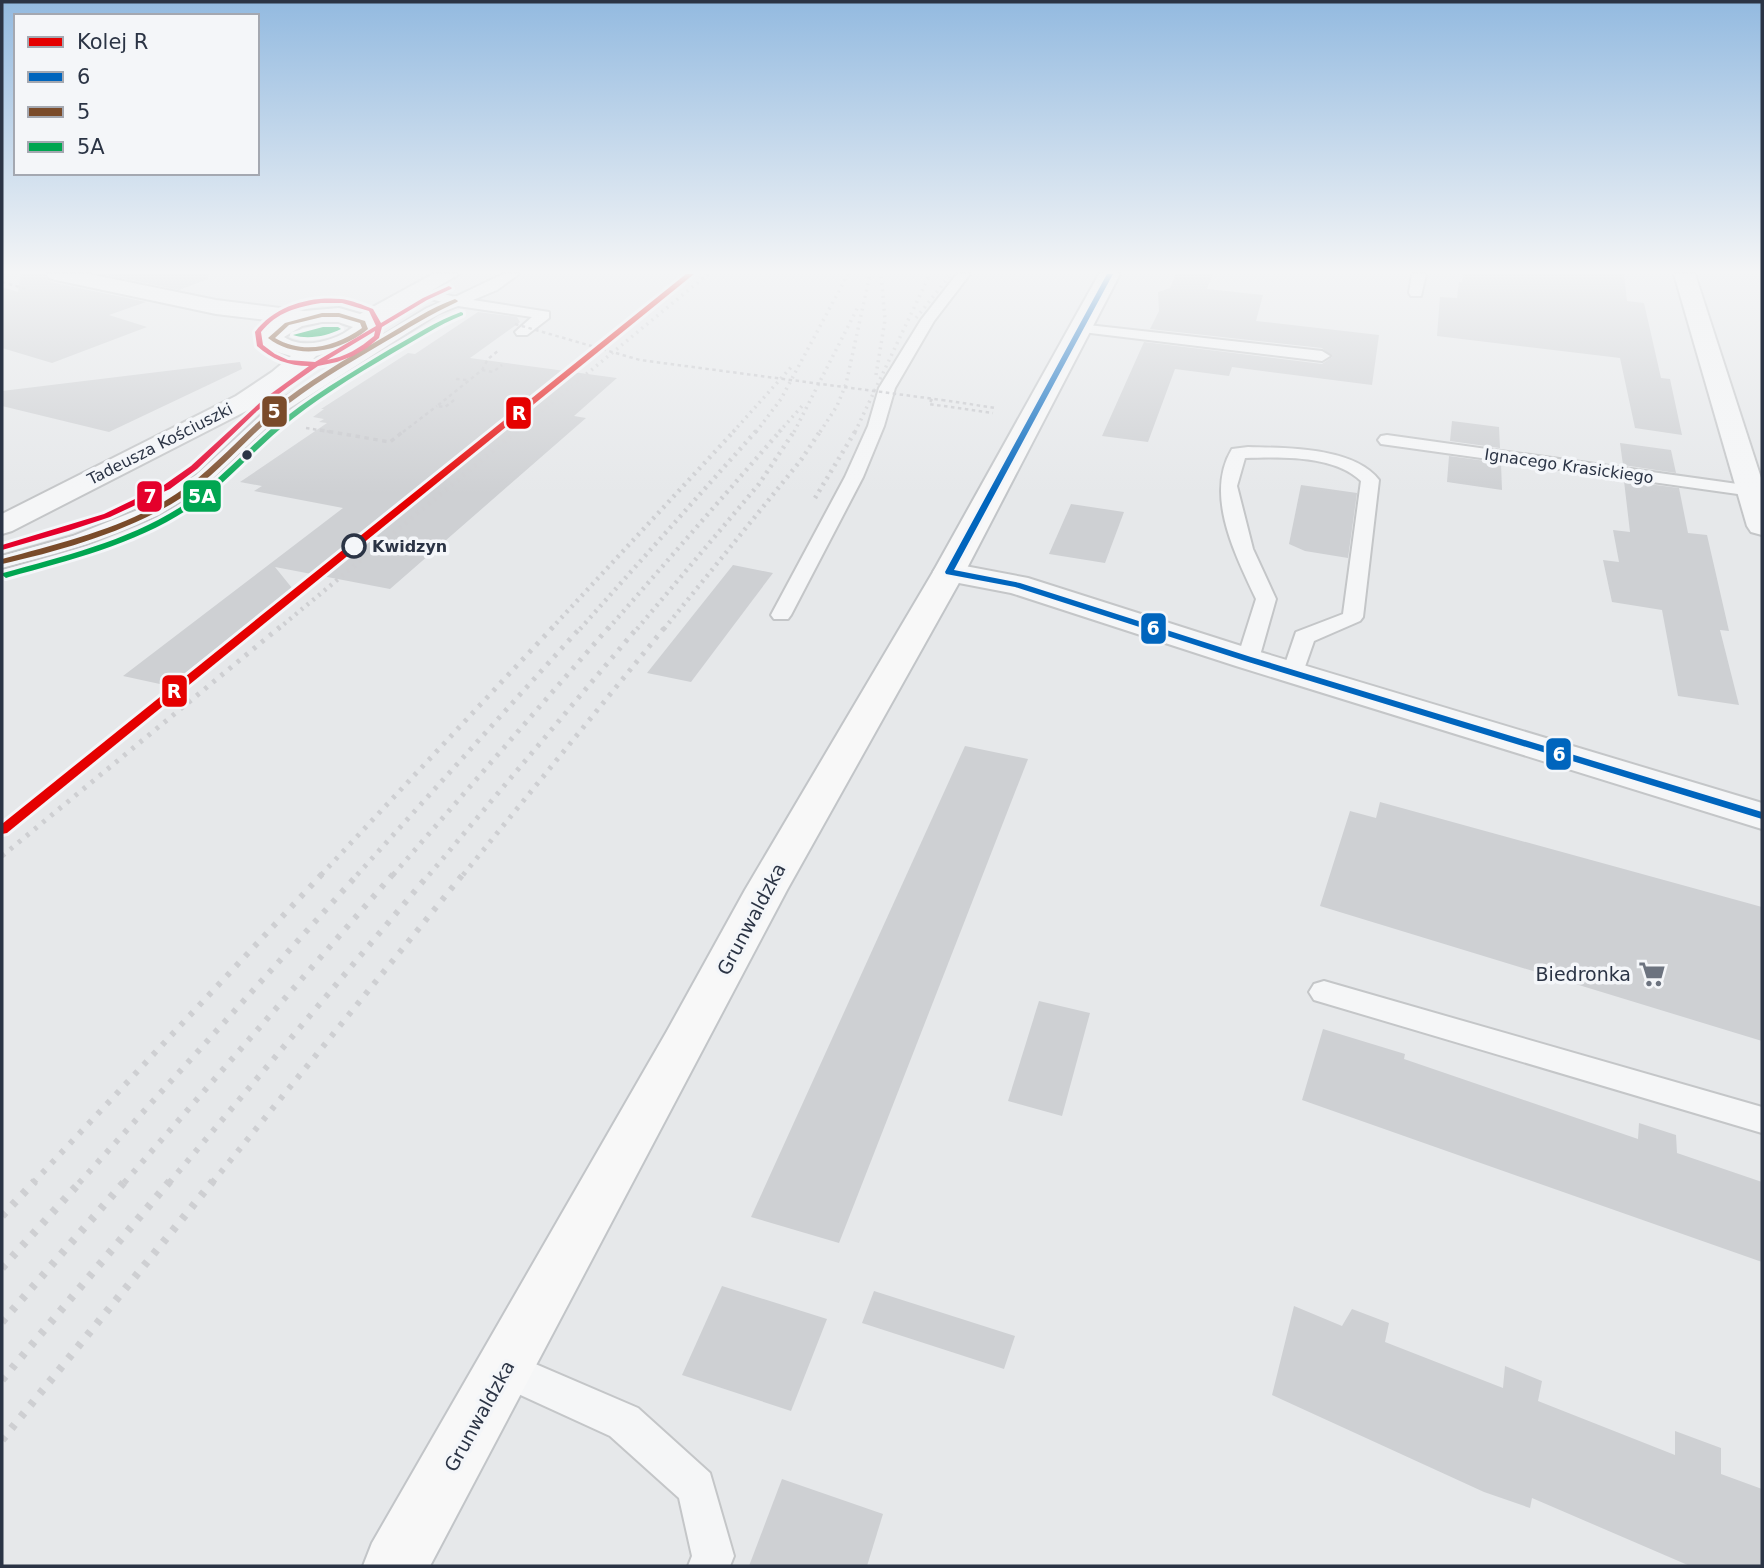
<svg xmlns="http://www.w3.org/2000/svg" width="1764" height="1568" viewBox="0 0 1764 1568" font-family="'DejaVu Sans',sans-serif">
	<rect width="100%" height="100%" fill="#e6e8ea"/>
	<!-- building -->
	<g fill="#ced0d3">
		<path d="M 21,274 L 44,274 L 47,280 L 55,283 L 146,302 L 109,315 L 147,327 L 52,363 L 2,348 L 2,287 L 18,292 Z"/>
		<path d="M 104,274 L 208,274 L 208,279 L 179,290 Z"/>
		<path d="M 1176,274 L 1213,274 L 1207,289 L 1263,295 L 1256,321 L 1379,335 L 1372,385 L 1232,367 L 1229,376 L 1175,369 L 1148,442 L 1102,436 L 1144,342 L 1322,364 L 1332,357 L 1322,348 L 1150,329 L 1159,311 L 1158,292 L 1170,288 Z"/>
		<path d="M 1463,274 L 1624,274 L 1627,301 L 1644,303 L 1661,378 L 1670,379 L 1682,435 L 1635,428 L 1620,358 L 1437,336 L 1440,297 L 1457,298 L 1459,282 L 1462,282 Z"/>
		<path d="M 478,312 L 517,317 L 520,322 L 470,358 L 617,378 L 574,416 L 586,418 L 390,589 L 275,567 L 292,588 L 169,686 L 123,676 L 343,508 L 254,491 L 262,486 L 240,482 L 327,423 L 319,422 L 324,419 L 313,417 L 324,409 L 321,409 L 408,353 L 415,354 Z"/>
		<path d="M 240,362 L 242,369 L 109,432 L 2,406 L 2,391 Z"/>
		<path d="M 1452,421 L 1499,427 L 1500,448 L 1450,441 Z"/>
		<path d="M 1620,443 L 1671,450 L 1676,473 L 1623,465 Z"/>
		<path d="M 1449,456 L 1501,463 L 1502,490 L 1447,482 Z"/>
		<path d="M 1624,481 L 1679,488 L 1688,533 L 1707,535 L 1729,631 L 1720,630 L 1739,705 L 1678,696 L 1662,610 L 1612,602 L 1603,560 L 1619,562 L 1613,530 L 1630,532 Z"/>
		<path d="M 1301,485 L 1357,493 L 1348,558 L 1305,551 L 1289,544 Z"/>
		<path d="M 1071,504 L 1124,512 L 1105,563 L 1049,554 Z"/>
		<path d="M 733,565 L 773,573 L 691,682 L 647,673 Z"/>
		<path d="M 965,746 L 1028,759 L 839,1243 L 751,1217 Z"/>
		<path d="M 1380,802 L 1762,907 L 1762,1041 L 1320,906 L 1350,811 L 1376,818 Z"/>
		<path d="M 1039,1001 L 1090,1013 L 1062,1116 L 1008,1101 Z"/>
		<path d="M 1323,1029 L 1405,1054 L 1404,1059 L 1638,1139 L 1639,1123 L 1676,1135 L 1677,1153 L 1762,1182 L 1762,1262 L 1302,1100 Z"/>
		<path d="M 722,1286 L 827,1319 L 791,1411 L 682,1375 Z"/>
		<path d="M 874,1291 L 1015,1336 L 1004,1369 L 862,1323 Z"/>
		<path d="M 1294,1306 L 1342,1326 L 1352,1309 L 1389,1323 L 1385,1342 L 1503,1388 L 1505,1366 L 1542,1381 L 1538,1401 L 1675,1455 L 1675,1431 L 1721,1448 L 1721,1474 L 1762,1489 L 1762,1566 L 1690,1566 L 1532,1498 L 1530,1508 L 1484,1492 L 1272,1395 Z"/>
		<path d="M 782,1479 L 883,1514 L 867,1566 L 749,1566 Z"/>
	</g>
	<g fill="none" stroke-linecap="round" stroke-linejoin="round">
		<defs>
			<g id="service">
				<path d="M 503,274 L 519,274 L 497,290 L 473,300 L 549,312 L 549,318 L 527,335 L 517,335 L 515,332 L 532,317 L 458,306 L 437,314 L 282,413 L 208,483 L 159,515 L 87,544 L 2,568 L 2,556 L 73,536 L 145,507 L 196,475 L 270,407 L 427,308 L 442,302 L 412,294 L 412,288 L 417,287 L 455,297 Z"/>
				<path d="M 957,274 L 970,274 L 934,321 L 895,388 L 884,426 L 863,477 L 791,615 L 788,619 L 774,619 L 771,615 L 845,477 L 868,426 L 879,388 L 921,320 Z"/>
				<path d="M 1412,274 L 1426,274 L 1421,296 L 1411,296 L 1409,293 Z"/>
				<path d="M 1079,324 L 1322,351 L 1330,356 L 1322,361 L 1074,331 L 1072,328 Z"/>
				<path d="M 1387,435 L 1752,486 L 1761,491 L 1752,496 L 1381,444 L 1378,440 L 1381,436 Z"/>
				<path d="M 1248,447 C 1286,448 1354,447 1379,480 L 1363,617 L 1360,621 L 1314,641 L 1301,678 L 1285,678 L 1282,673 L 1296,632 L 1343,614 L 1361,481 C 1334,455 1281,457 1245,458 L 1237,486 L 1253,549 L 1276,599 L 1259,659 L 1256,664 L 1240,664 L 1237,659 L 1256,599 C 1236,556 1204,495 1232,449 Z"/>
				<path d="M 1324,981 L 1762,1107 L 1762,1133 L 1314,1000 L 1309,992 L 1314,984 Z"/>
				<path d="M 505,1351 L 638,1408 L 710,1473 L 734,1556 L 730,1566 L 688,1566 L 692,1556 L 679,1498 L 610,1436 L 492,1382 L 486,1369 L 492,1356 Z"/>
			</g>
			<g id="minor">
				<path d="M 46,274 L 89,274 L 216,300 L 304,311 L 339,308 L 360,314 L 433,274 L 459,274 L 375,325 L 377,329 L 365,341 L 354,346 L 316,356 L 290,383 L 254,407 L 12,531 L 2,534 L 2,514 L 236,396 L 272,372 L 291,356 L 271,350 L 259,338 L 275,321 L 216,314 L 56,280 L 49,278 ZM 322,322 L 338,322 L 353,327 C 336,341 303,350 284,337 L 302,326 Z"/>
				<path d="M 1674,274 L 1695,274 L 1762,481 L 1762,535 L 1751,532 L 1747,526 Z"/>
				<path d="M 949,563 L 1028,578 L 1260,652 L 1762,803 L 1762,829 L 1236,666 L 1011,593 L 938,579 L 933,572 L 938,565 Z"/>
			</g>
			<path id="primary" d="M 1099,274 L 1120,274 L 965,572 L 787,890 L 430,1566 L 363,1566 L 372,1543 L 667,1031 L 745,890 L 933,572 Z"/>
		</defs>
		<!-- service casing -->
		<use href="#service" stroke="#c4c6c8" stroke-width="4"/>
		<!-- minor casing -->
		<use href="#minor" stroke="#c4c6c8" stroke-width="4"/>
		<!-- primary casing -->
		<use href="#primary" stroke="#c2c5c8" stroke-width="4"/>
		<!-- path-far1 -->
		<g stroke="#c5c6ca" stroke-width="2.5" stroke-dasharray="3.5 3.5" stroke-linecap="butt">
			<path d="M 2,282 L 26,289"/>
			<path d="M 482,370 L 493,372 L 502,365"/>
			<path d="M 456,379 L 467,380"/>
			<path d="M 932,399 L 929,404 L 993,413"/>
			<path d="M 454,400 L 445,407 L 437,406 L 482,370 L 488,359 L 499,350"/>
			<path d="M 942,400 L 996,408"/>
			<path d="M 306,428 L 331,432"/>
			<path d="M 403,432 L 437,406"/>
		</g>
		<!-- path -->
		<path stroke="#c5c6ca" stroke-width="3.5" stroke-dasharray="4.5 4.5" stroke-linecap="butt" d="M 320,430 L 390,442 L 405,430"/>
		<!-- service -->
		<use href="#service" fill="#f5f6f7" fill-rule="evenodd"/>
		<!-- minor -->
		<use href="#minor" fill="#f5f6f7" fill-rule="evenodd"/>
		<!-- primary -->
		<use href="#primary" fill="#f8f8f8" fill-rule="evenodd"/>
		<!-- rail-far4 -->
		<g stroke="#cecfd2" stroke-width="3.5" stroke-dasharray="2 4.5" stroke-linecap="butt">
			<path d="M 916,318 L 951,274"/>
			<path d="M 876,375 L 885,320 L 881,274"/>
			<path d="M 516,432 L 708,274"/>
			<path d="M 733,432 L 793,365"/>
			<path d="M 756,432 L 781,399 L 848,274"/>
			<path d="M 779,432 L 803,405"/>
			<path d="M 794,432 L 858,307"/>
			<path d="M 820,432 L 837,406 L 846,384 L 870,274"/>
			<path d="M 855,432 L 930,274"/>
		</g>
		<!-- rail-far3 -->
		<g stroke="#cecfd2" stroke-width="4.5" stroke-dasharray="2.5 5" stroke-linecap="butt">
			<path d="M 815,498 L 856,430"/>
			<path d="M 278,629 L 518,430"/>
			<path d="M 551,629 L 735,430"/>
			<path d="M 580,629 L 757,430"/>
			<path d="M 608,629 L 781,430"/>
			<path d="M 637,629 L 759,484 L 795,430"/>
			<path d="M 664,629 L 801,460 L 821,430"/>
		</g>
		<!-- rail-far2 -->
		<g stroke="#cecfd2" stroke-width="5" stroke-dasharray="3.5 7" stroke-linecap="butt">
			<path d="M 2,856 L 280,627"/>
			<path d="M 321,875 L 553,627"/>
			<path d="M 357,875 L 581,627"/>
			<path d="M 393,875 L 609,627"/>
			<path d="M 429,875 L 638,627"/>
			<path d="M 463,875 L 665,627"/>
		</g>
		<!-- rail-far1 -->
		<g stroke="#cecfd2" stroke-width="6" stroke-dasharray="4.5 9" stroke-linecap="butt">
			<path d="M 33,1183 L 323,873"/>
			<path d="M 79,1183 L 359,873"/>
			<path d="M 124,1183 L 394,873"/>
			<path d="M 169,1183 L 430,873"/>
			<path d="M 212,1183 L 464,873"/>
		</g>
		<!-- rail -->
		<g stroke="#cecfd2" stroke-width="8" stroke-dasharray="5 10" stroke-linecap="butt">
			<path d="M 2,1216 L 35,1181"/>
			<path d="M 2,1268 L 81,1181"/>
			<path d="M 2,1322 L 125,1181"/>
			<path d="M 2,1380 L 170,1181"/>
			<path d="M 2,1440 L 213,1181"/>
		</g>
		<!-- path-bridge -->
		<path stroke="#c5c6ca" stroke-width="2.5" stroke-dasharray="3.5 3.5" stroke-linecap="butt" d="M 515,324 L 640,360 L 942,400"/>
		<defs>
			<path id="bus-1" d="M 1107,274 L 1113,274 L 954,570 L 1020,583 L 1251,657 L 1762,812 L 1762,819 L 1245,661 L 1015,587 L 946,574 L 945,572 Z"/>
			<g id="bus-2">
				<path d="M 455,299 L 458,301 L 457,302 C 431,314 407,329 383,343 C 346,365 309,386 276,414 C 244,441 217,475 181,498 C 130,531 60,551 2,564 L 2,559 C 61,543 125,528 176,494 C 212,471 239,437 272,410 C 307,381 346,359 384,337 C 408,323 430,308 455,299 Z"/>
				<path d="M 322,313 L 339,313 L 365,321 L 368,329 C 341,352 297,361 268,338 L 285,323 ZM 322,317 L 339,317 L 360,323 L 362,328 C 335,347 304,355 275,338 L 289,325 Z"/>
			</g>
			<g id="bus-3">
				<path d="M 461,312 L 463,313 L 463,315 C 438,325 416,340 393,353 C 354,376 314,400 279,430 C 248,456 222,488 187,510 C 133,545 70,560 9,577 L 6,578 L 2,575 L 3,573 C 64,556 128,541 182,506 C 215,485 241,455 271,429 C 307,398 349,374 390,349 C 414,336 436,321 461,312 Z"/>
				<path d="M 323,327 L 338,327 L 341,329 C 327,336 308,340 293,335 Z"/>
			</g>
			<path id="bus-4" d="M 449,286 L 452,288 L 451,289 L 427,300 L 382,327 L 379,338 L 367,348 L 353,356 L 337,362 L 318,366 L 288,387 L 257,411 L 197,469 L 170,489 L 110,517 L 68,531 L 2,550 L 2,545 L 104,514 L 164,485 L 191,466 L 265,398 L 309,366 C 289,366 271,359 257,346 L 255,332 C 275,306 309,296 341,299 C 351,300 363,305 373,309 L 381,323 L 423,298 ZM 321,303 L 342,303 L 369,311 L 376,326 L 315,362 L 288,360 L 275,354 L 263,345 L 261,332 C 277,312 297,307 321,303 ZM 375,331 L 374,336 C 360,348 345,357 327,360 Z"/>
		</defs>
		<!-- bus-1 casing -->
		<use href="#bus-1" stroke="#f4f6f9" stroke-width="6"/>
		<!-- bus-2 casing -->
		<use href="#bus-2" stroke="#f4f6f9" stroke-width="6"/>
		<!-- bus-3 casing -->
		<use href="#bus-3" stroke="#f4f6f9" stroke-width="6"/>
		<!-- bus-4 casing -->
		<use href="#bus-4" stroke="#f4f6f9" stroke-width="6"/>
		<!-- bus-1 -->
		<use href="#bus-1" fill="#0065bd" fill-rule="evenodd"/>
		<!-- bus-2 -->
		<use href="#bus-2" fill="#7a4b2a" fill-rule="evenodd"/>
		<!-- bus-3 -->
		<use href="#bus-3" fill="#00a651" fill-rule="evenodd"/>
		<!-- bus-4 -->
		<use href="#bus-4" fill="#e4002b" fill-rule="evenodd"/>
		<defs>
			<path id="rail-1" d="M 686,274 L 694,274 L 7,833 L 2,834 L 2,824 Z"/>
		</defs>
		<!-- rail-1 casing -->
		<use href="#rail-1" stroke="#f4f6f9" stroke-width="6"/>
		<!-- rail-1 -->
		<use href="#rail-1" fill="#e50000" fill-rule="evenodd"/>
	</g>
	<!-- sky -->
	<linearGradient id="sky" x2="0" y2="1"><stop stop-color="#93bae0"/><stop offset="0.55" stop-color="#f4f5f6"/><stop offset="1" stop-color="#f4f5f6" stop-opacity="0"/></linearGradient>
	<rect width="1764" height="494" fill="url(#sky)"/>
	<!-- icons -->
	<defs>
		<symbol id="supermarket-bare" viewBox="-9 -9 18 18"><path d="M-6-5.5h2.5l.6 2H6L4.5 2H-2.5L-4.4-4H-6ZM-1.5 3.2a1.3 1.3 0 1 0 .1 0ZM3 3.2a1.3 1.3 0 1 0 .1 0Z" fill="#6c737f" stroke="#f4f6f9" stroke-width="2.5" paint-order="stroke"/></symbol>
	</defs>
	<g fill-rule="evenodd">
		<use href="#supermarket-bare" x="1633" y="955" width="38" height="38"/>
	</g>
	<!-- markers -->
	<circle fill="#2b3445" stroke="#f4f6f9" stroke-width="2.5" cx="247" cy="455" r="6"/>
	<circle fill="#f4f6f9" stroke="#2b3445" stroke-width="3.5" cx="354" cy="546" r="11"/>
	<g text-anchor="middle" dominant-baseline="central" stroke-width="7" stroke-linejoin="round" paint-order="stroke">
		<!-- far-street labels -->
		<g font-size="16" fill="#2b3445" stroke="#f4f6f9">
			<text transform="translate(160 444) rotate(-27)">Tadeusza Kościuszki</text>
			<text transform="translate(1569 466) rotate(8)">Ignacego Krasickiego</text>
		</g>
		<!-- far-stop labels -->
		<g font-size="16" font-weight="bold" fill="#2b3445" stroke="#f4f6f9" text-anchor="start">
			<text x="372" y="546">Kwidzyn</text>
		</g>
		<!-- street labels -->
		<g font-size="19" fill="#2b3445" stroke="#f4f6f9">
			<text transform="translate(751 919) rotate(-62)">Grunwaldzka</text>
			<text transform="translate(479 1416) rotate(-61)">Grunwaldzka</text>
		</g>
		<!-- poi labels -->
		<g font-size="19" fill="#2b3445" stroke="#f4f6f9" text-anchor="end">
			<text x="1631" y="974">Biedronka</text>
		</g>
	</g>
	<g stroke="#f4f6f9" stroke-width="2.5">
		<rect x="261" y="395" width="27" height="33" rx="7" fill="#7a4b2a"/>
		<rect x="505" y="396" width="27" height="34" rx="7" fill="#e50000"/>
		<rect x="182" y="479" width="40" height="34" rx="7" fill="#00a651"/>
		<rect x="136" y="480" width="27" height="33" rx="7" fill="#e4002b"/>
		<rect x="1140" y="612" width="27" height="33" rx="7" fill="#0065bd"/>
		<rect x="161" y="674" width="27" height="34" rx="7" fill="#e50000"/>
		<rect x="1545" y="737" width="27" height="34" rx="7" fill="#0065bd"/>
	</g>
	<g font-size="19" text-anchor="middle" font-weight="bold" fill="#fff">
		<text x="274" y="418">5</text>
		<text x="519" y="420">R</text>
		<text x="202" y="503">5A</text>
		<text x="150" y="503">7</text>
		<text x="1153" y="635">6</text>
		<text x="174" y="698">R</text>
		<text x="1559" y="761">6</text>
	</g>
	<!-- border -->
	<rect width="1764" height="1568" fill="none" stroke="#2b3445" stroke-width="7"/>
	<!-- legend -->
	<rect x="14" y="14" width="245" height="161" fill="#f4f6f9" stroke="#a4a8b1" stroke-width="2"/>
	<rect x="28" y="37" width="35" height="10" fill="#e50000" stroke="#a4a8b1" stroke-width="2"/>
	<text x="77" y="49" font-size="21" fill="#2b3445">Kolej R</text>
	<rect x="28" y="72" width="35" height="10" fill="#0065bd" stroke="#a4a8b1" stroke-width="2"/>
	<text x="77" y="84" font-size="21" fill="#2b3445">6</text>
	<rect x="28" y="107" width="35" height="10" fill="#7a4b2a" stroke="#a4a8b1" stroke-width="2"/>
	<text x="77" y="119" font-size="21" fill="#2b3445">5</text>
	<rect x="28" y="142" width="35" height="10" fill="#00a651" stroke="#a4a8b1" stroke-width="2"/>
	<text x="77" y="154" font-size="21" fill="#2b3445">5A</text>
</svg>
